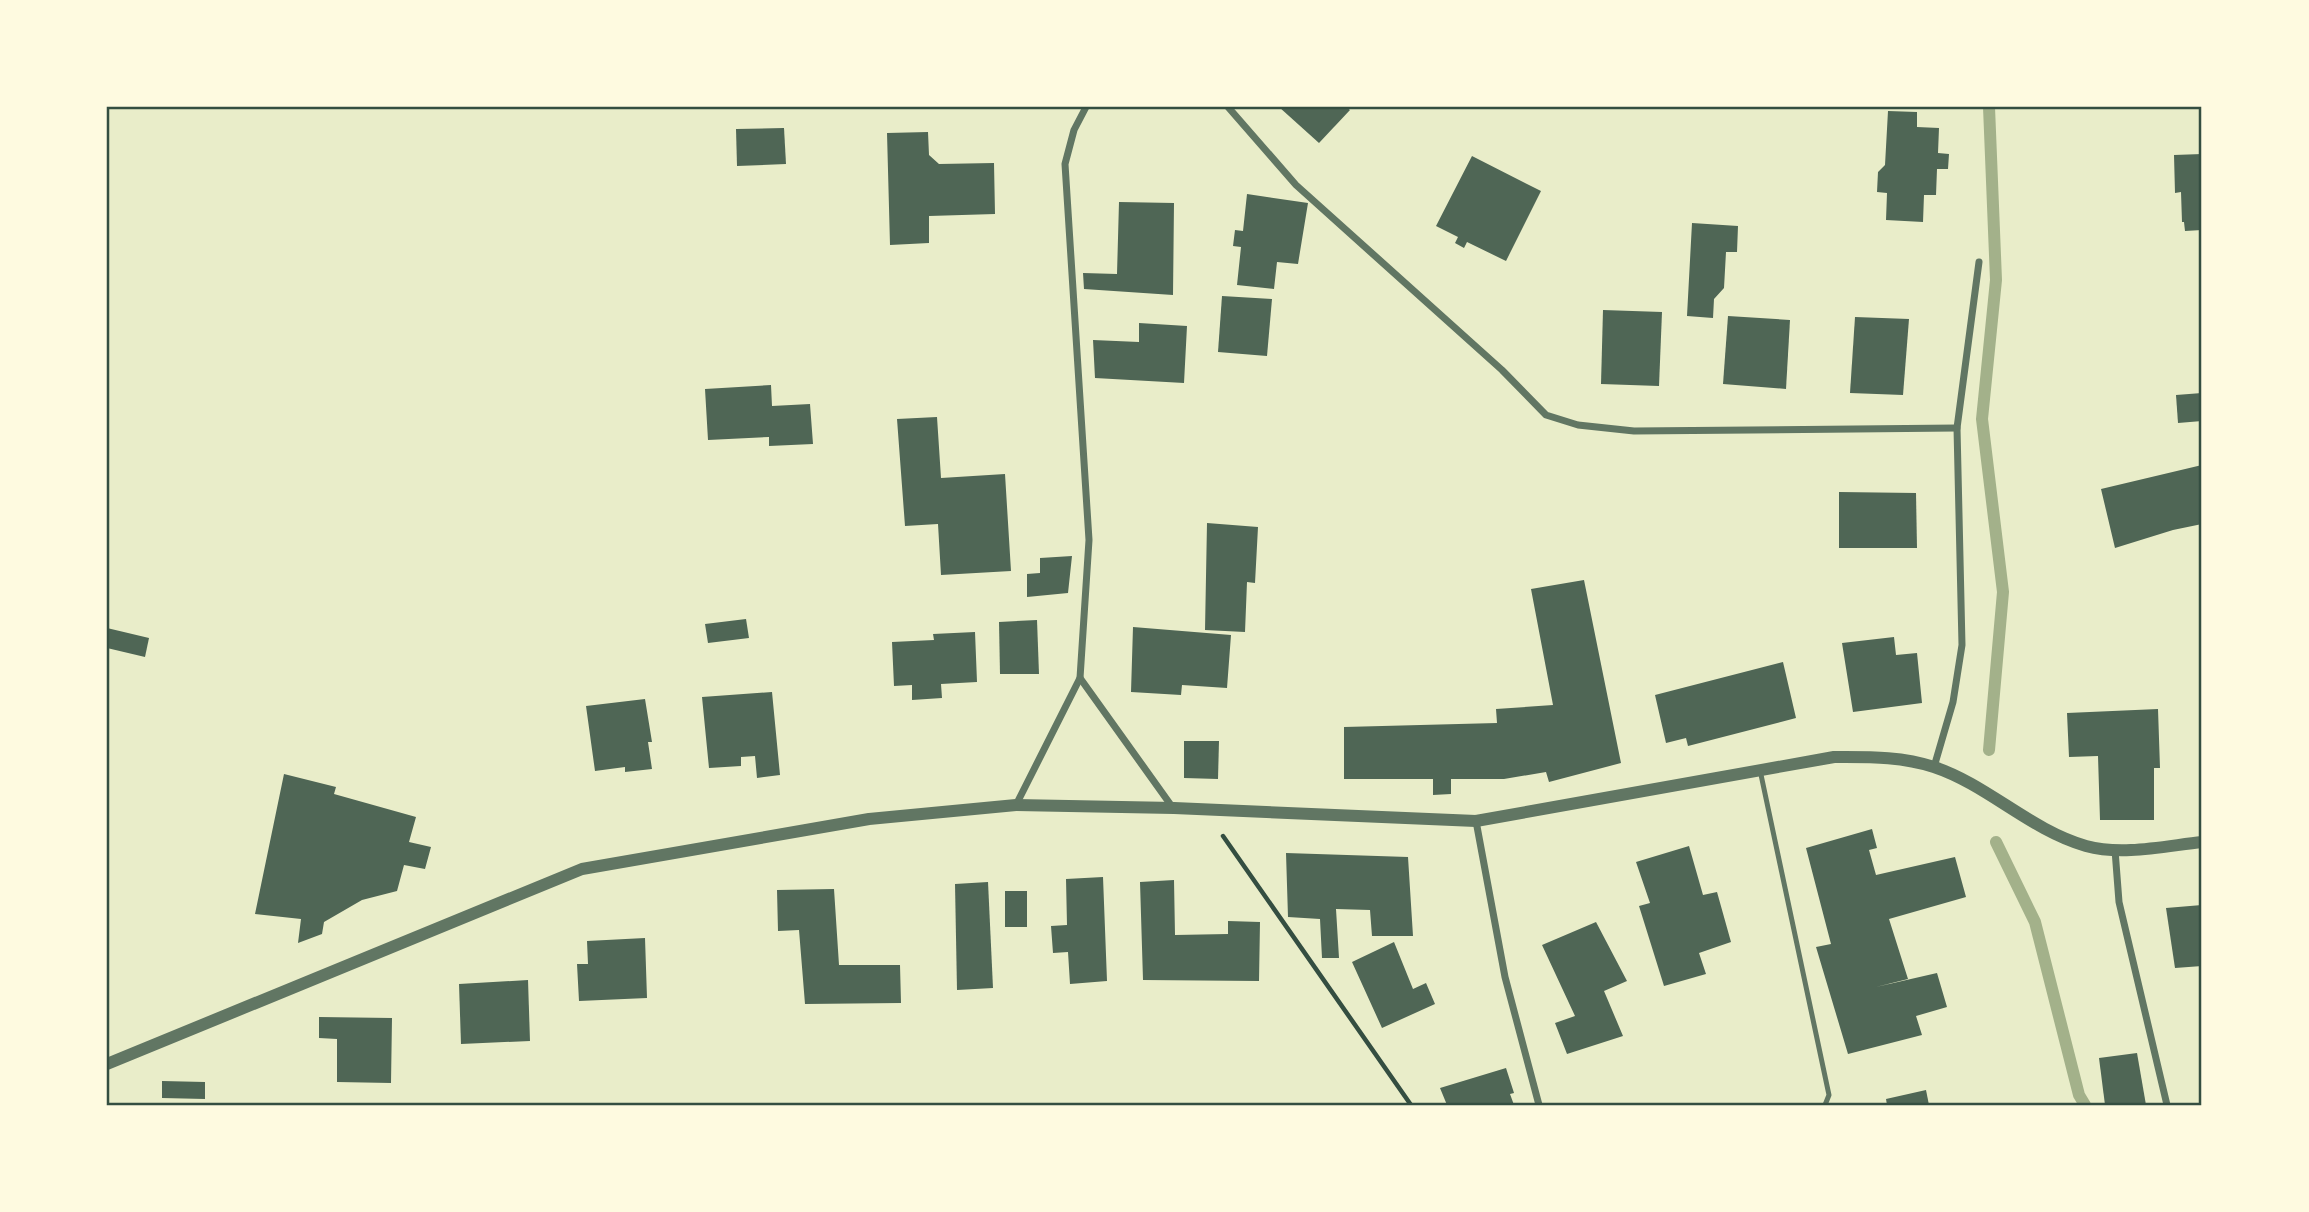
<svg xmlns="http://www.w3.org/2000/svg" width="2309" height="1212" viewBox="0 0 2309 1212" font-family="'Noto Sans',sans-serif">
	<rect width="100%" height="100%" fill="#e9edc9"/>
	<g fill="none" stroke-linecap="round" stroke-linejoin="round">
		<!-- stream -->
		<g stroke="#a3b18a" stroke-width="12">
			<path d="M 1989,107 L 1996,280 L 1982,419 L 2003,592 L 1989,750"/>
			<path d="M 1996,842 L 2035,922 L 2079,1095 L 2085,1105"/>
		</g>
	</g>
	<!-- building -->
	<g fill="#4f6655">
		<path d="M 1279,107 L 1346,107 L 1350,110 L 1319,143 Z"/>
		<path d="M 1888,111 L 1917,112 L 1917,127 L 1939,128 L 1938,153 L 1949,154 L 1948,169 L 1937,169 L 1936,195 L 1924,195 L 1923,222 L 1886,220 L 1887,193 L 1877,192 L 1878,172 L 1885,165 Z"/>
		<path d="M 784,128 L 786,164 L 737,166 L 736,129 Z"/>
		<path d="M 928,132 L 929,155 L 939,164 L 994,163 L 995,214 L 929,216 L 929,243 L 890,245 L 887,133 Z"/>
		<path d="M 2202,154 L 2202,230 L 2185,231 L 2184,222 L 2182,222 L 2181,192 L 2175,193 L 2174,155 Z"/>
		<path d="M 1472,156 L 1541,191 L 1506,261 L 1467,242 L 1464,248 L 1455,243 L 1458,237 L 1436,226 Z"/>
		<path d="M 1247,194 L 1308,203 L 1298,264 L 1277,262 L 1274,289 L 1237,285 L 1241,247 L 1233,246 L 1235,230 L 1243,231 Z"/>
		<path d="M 1119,202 L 1174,203 L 1173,295 L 1084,289 L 1083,273 L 1117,274 Z"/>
		<path d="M 1692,223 L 1738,226 L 1737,252 L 1726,252 L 1724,288 L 1714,299 L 1713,318 L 1687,316 Z"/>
		<path d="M 1222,296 L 1272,299 L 1267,356 L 1218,352 Z"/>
		<path d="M 1603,310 L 1662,312 L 1659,386 L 1601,384 Z"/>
		<path d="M 1728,316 L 1790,320 L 1786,389 L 1723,384 Z"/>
		<path d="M 1855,317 L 1909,319 L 1903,395 L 1850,393 Z"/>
		<path d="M 1139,323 L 1187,326 L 1184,383 L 1095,378 L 1093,340 L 1139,342 Z"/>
		<path d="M 771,385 L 772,406 L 810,404 L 813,444 L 769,446 L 769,437 L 708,440 L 705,389 Z"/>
		<path d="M 2202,393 L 2202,421 L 2178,423 L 2176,395 Z"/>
		<path d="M 937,417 L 941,478 L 1005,474 L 1011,571 L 941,575 L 938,524 L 905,526 L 897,419 Z"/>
		<path d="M 2202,465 L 2202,524 L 2173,530 L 2115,548 L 2101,489 Z"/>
		<path d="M 1839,492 L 1916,493 L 1917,548 L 1839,548 Z"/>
		<path d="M 1207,523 L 1258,527 L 1255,583 L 1247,582 L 1245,632 L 1205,630 Z"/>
		<path d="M 1072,556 L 1068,593 L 1027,597 L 1027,574 L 1040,573 L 1040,558 Z"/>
		<path d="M 1584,580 L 1621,763 L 1549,782 L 1546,772 L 1504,779 L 1451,779 L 1451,794 L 1433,795 L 1433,779 L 1344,779 L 1344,727 L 1497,723 L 1496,709 L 1553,705 L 1531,589 Z"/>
		<path d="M 746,619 L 749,638 L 708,643 L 705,624 Z"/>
		<path d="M 1037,620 L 1039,674 L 1000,674 L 999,622 Z"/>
		<path d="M 1133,627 L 1231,635 L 1227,688 L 1182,685 L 1181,695 L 1131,692 Z"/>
		<path d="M 107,628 L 149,638 L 145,657 L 107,648 Z"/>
		<path d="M 975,632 L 977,682 L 941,684 L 942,698 L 912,700 L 912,685 L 894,686 L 892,642 L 934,640 L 933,634 Z"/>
		<path d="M 1894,637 L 1896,655 L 1917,653 L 1922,703 L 1853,712 L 1842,643 Z"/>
		<path d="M 1783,662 L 1796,718 L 1688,746 L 1686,738 L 1666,743 L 1655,695 Z"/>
		<path d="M 772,692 L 780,775 L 757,778 L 755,756 L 741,757 L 741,766 L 709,768 L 702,697 Z"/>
		<path d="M 645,699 L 652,742 L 648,742 L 652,769 L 625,772 L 625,767 L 595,771 L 586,706 Z"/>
		<path d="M 2158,709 L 2160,768 L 2154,768 L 2154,820 L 2100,820 L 2098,756 L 2069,757 L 2067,713 Z"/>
		<path d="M 1184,741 L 1219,741 L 1218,779 L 1184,778 Z"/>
		<path d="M 284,774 L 336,787 L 334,794 L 416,817 L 409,842 L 431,847 L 425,869 L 404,865 L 397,891 L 362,900 L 324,922 L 322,934 L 298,943 L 301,919 L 255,914 Z"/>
		<path d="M 1872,829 L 1877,848 L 1869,850 L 1876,875 L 1955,857 L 1966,897 L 1889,919 L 1908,979 L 1876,987 L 1937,973 L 1947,1007 L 1916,1016 L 1922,1035 L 1848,1054 L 1816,947 L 1831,944 L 1806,848 Z"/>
		<path d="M 1689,846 L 1703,895 L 1717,892 L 1731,942 L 1699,953 L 1706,974 L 1664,986 L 1639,906 L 1650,903 L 1636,862 Z"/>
		<path d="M 1286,853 L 1408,857 L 1413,936 L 1372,936 L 1370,910 L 1336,909 L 1339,958 L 1322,958 L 1320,919 L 1288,917 Z"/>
		<path d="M 1103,877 L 1107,981 L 1070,984 L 1068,952 L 1053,953 L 1051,926 L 1067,925 L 1066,879 Z"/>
		<path d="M 1174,880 L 1175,935 L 1228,934 L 1228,921 L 1260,922 L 1259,981 L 1143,980 L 1140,882 Z"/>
		<path d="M 988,882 L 993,988 L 957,990 L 955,884 Z"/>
		<path d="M 834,889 L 839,965 L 900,965 L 901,1003 L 805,1004 L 799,930 L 778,931 L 777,890 Z"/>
		<rect x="1005" y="891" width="22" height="36"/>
		<path d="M 2202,905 L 2202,966 L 2175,968 L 2166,908 Z"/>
		<path d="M 1596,922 L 1627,981 L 1604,991 L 1623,1036 L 1567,1054 L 1555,1023 L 1575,1016 L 1542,945 Z"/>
		<path d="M 645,938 L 647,998 L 579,1001 L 577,964 L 588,964 L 587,941 Z"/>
		<path d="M 1394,942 L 1413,989 L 1426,983 L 1435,1004 L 1382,1028 L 1352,962 Z"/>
		<path d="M 528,980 L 530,1041 L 461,1044 L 459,984 Z"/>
		<path d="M 319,1017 L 392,1018 L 391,1083 L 337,1082 L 337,1039 L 319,1038 Z"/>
		<path d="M 2137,1053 L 2146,1105 L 2105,1105 L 2099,1058 Z"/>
		<path d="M 1506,1068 L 1514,1093 L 1510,1094 L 1514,1105 L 1447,1105 L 1440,1088 Z"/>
		<path d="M 162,1081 L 205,1082 L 205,1099 L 162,1098 Z"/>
		<path d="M 1926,1090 L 1929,1105 L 1887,1105 L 1886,1099 Z"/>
	</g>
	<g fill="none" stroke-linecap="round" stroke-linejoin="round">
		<!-- path -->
		<path stroke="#344e41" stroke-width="4.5" d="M 1223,836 L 1411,1105"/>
		<!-- service -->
		<path stroke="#617663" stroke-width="5" d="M 1760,770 L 1829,1095 L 1825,1105"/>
		<!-- minor -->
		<g stroke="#617663" stroke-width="7">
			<path d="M 1086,107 L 1074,130 L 1065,164 L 1089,540 L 1080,678 L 1173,808"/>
			<path d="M 1228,107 L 1296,185 L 1502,370 L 1546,415 L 1578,425 L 1634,431 L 1957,428"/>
			<path d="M 1934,767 L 1953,702 L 1962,645 L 1957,428 L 1979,262"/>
			<path d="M 1016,805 L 1080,678"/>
			<path d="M 1476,821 L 1505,977 L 1539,1105"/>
			<path d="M 2115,850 L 2119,902 L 2167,1105"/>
		</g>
		<!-- tertiary -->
		<path stroke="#617663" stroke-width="12" d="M 107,1064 L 582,869 L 869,819 L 1016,805 L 1174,808 L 1476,821 L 1834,757 C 1868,757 1901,756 1934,767 C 1988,785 2030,830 2086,846 C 2122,856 2165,846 2202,842"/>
	</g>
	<!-- border -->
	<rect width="2309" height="1212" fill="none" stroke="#fefae0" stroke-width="217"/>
	<rect x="108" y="108" width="2092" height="996" fill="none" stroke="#344e41" stroke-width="2.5"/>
</svg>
